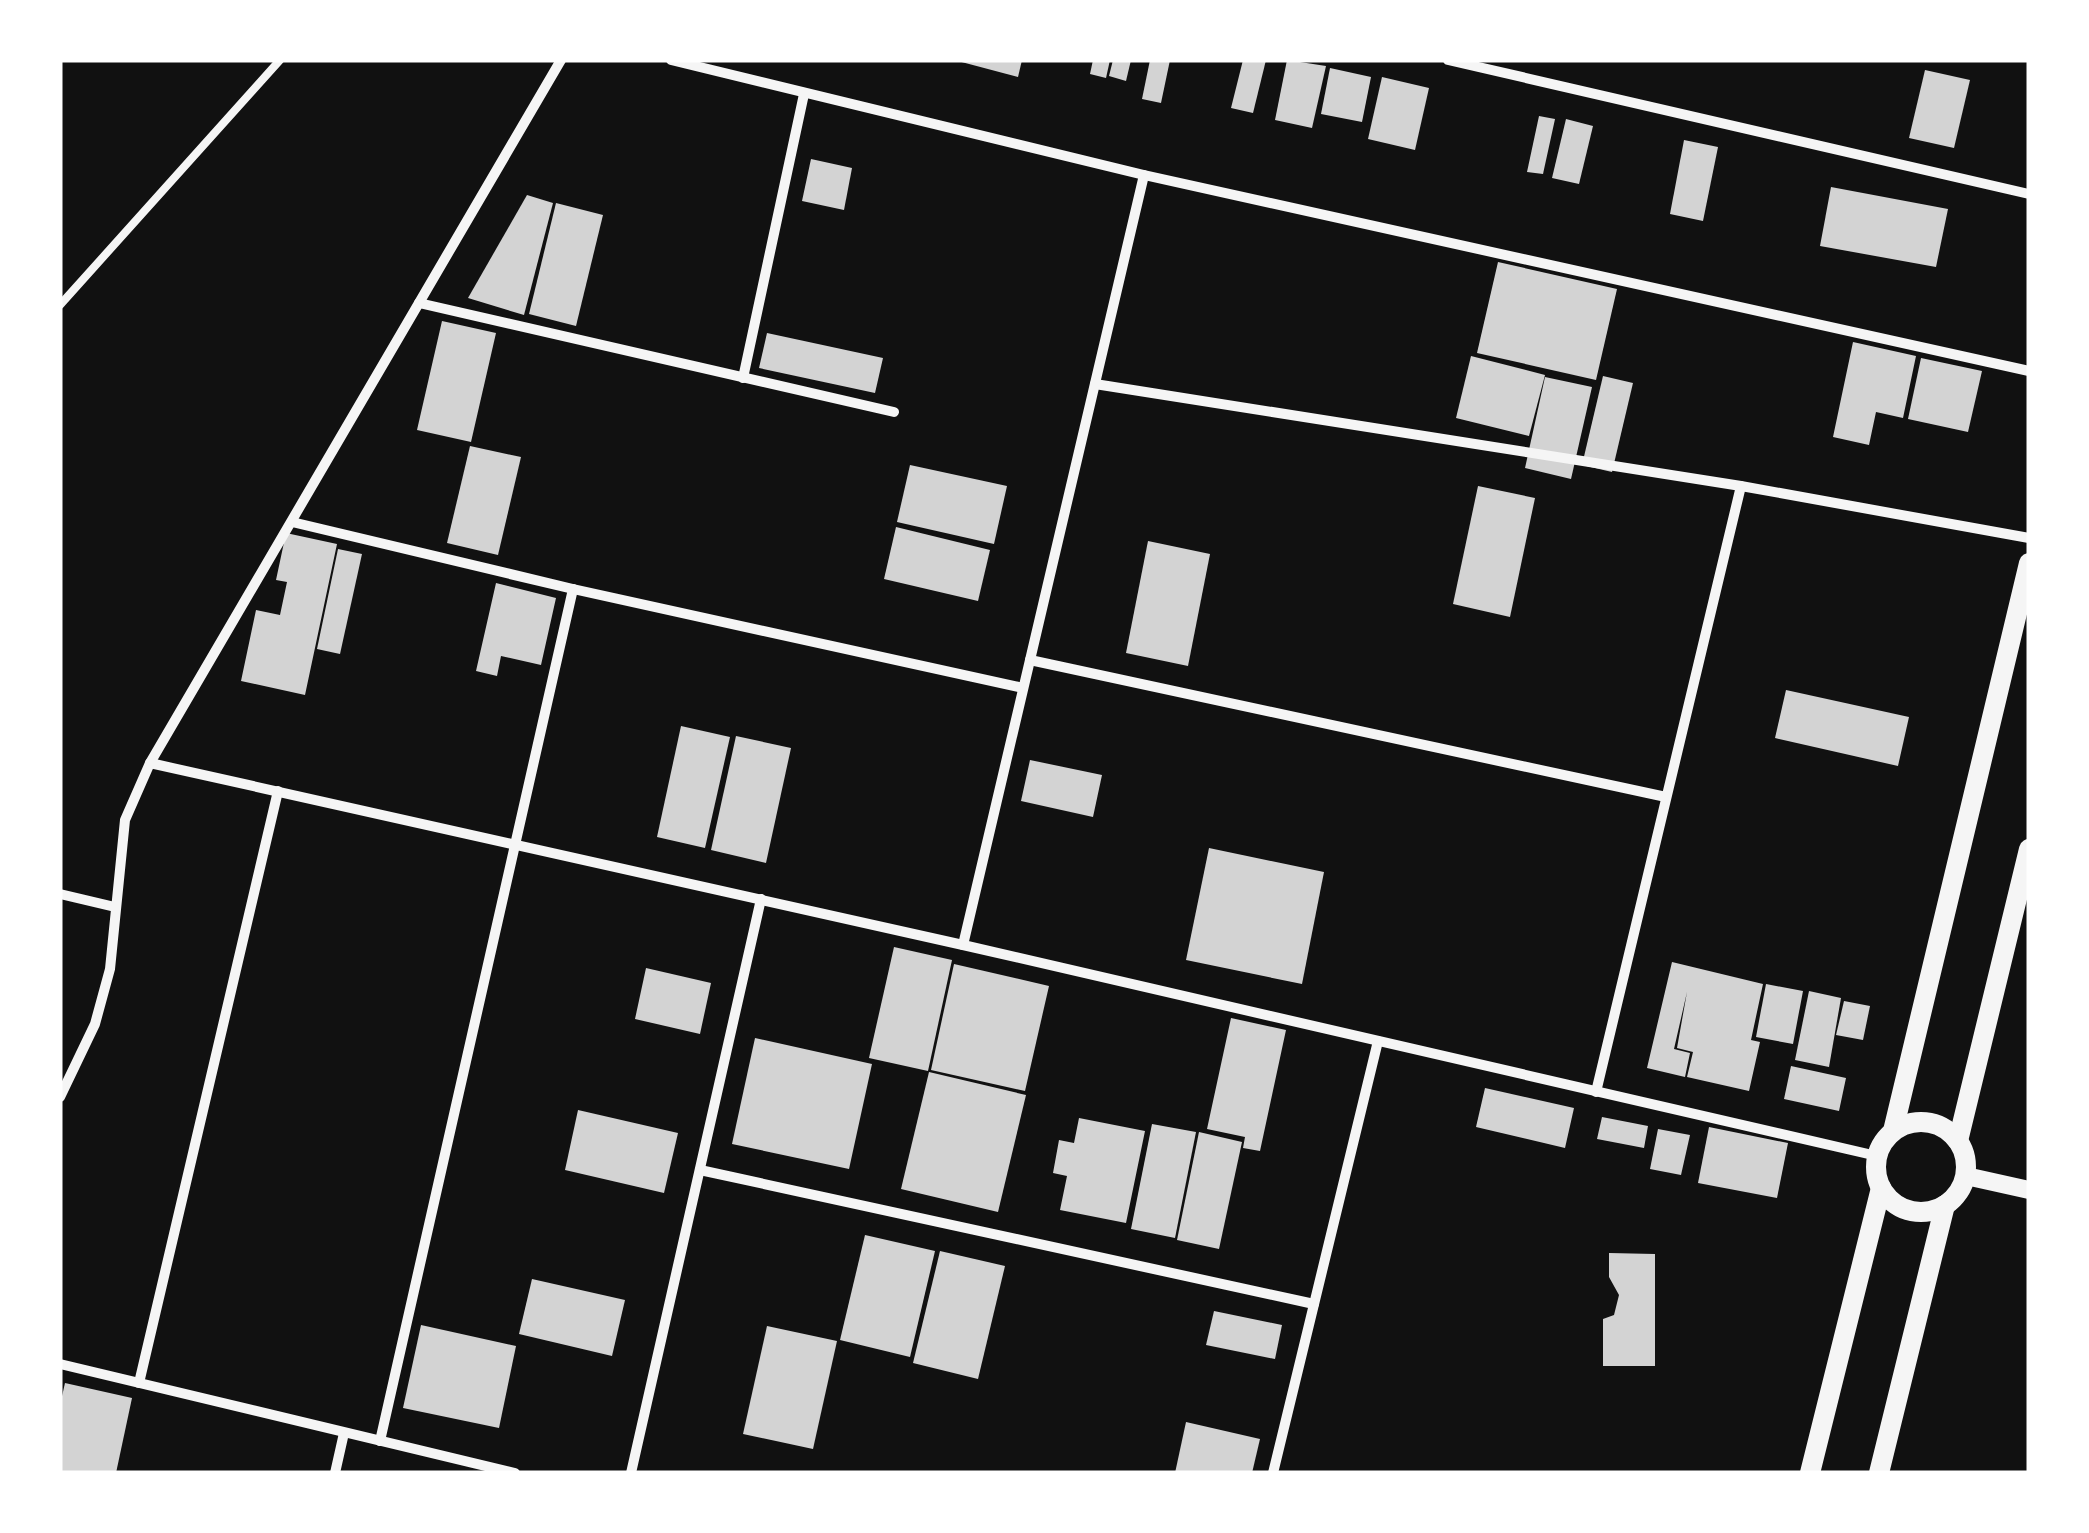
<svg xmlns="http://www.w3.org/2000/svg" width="2089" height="1533" viewBox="0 0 2089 1533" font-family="'Alegreya Sans',sans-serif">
	<rect width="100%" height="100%" fill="#111"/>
	<!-- building -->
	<g fill="#d3d3d3">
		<path d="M 954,60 L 1022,60 L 1018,77 Z"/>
		<path d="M 1093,60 L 1110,60 L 1106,78 L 1090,74 Z"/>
		<path d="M 1113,60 L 1131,60 L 1126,81 L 1109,76 Z"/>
		<path d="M 1150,60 L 1170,60 L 1161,103 L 1142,99 Z"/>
		<path d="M 1243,60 L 1266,60 L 1253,113 L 1231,108 Z"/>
		<path d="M 1287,60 L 1326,66 L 1312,128 L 1275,120 Z"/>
		<path d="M 1330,68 L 1371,77 L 1362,122 L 1321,114 Z"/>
		<path d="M 1925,70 L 1970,80 L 1954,148 L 1909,138 Z"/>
		<path d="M 1382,77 L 1429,88 L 1415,150 L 1368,139 Z"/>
		<path d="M 1539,116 L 1555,119 L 1543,174 L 1527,172 Z"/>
		<path d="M 1566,119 L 1593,126 L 1579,184 L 1552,178 Z"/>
		<path d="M 1684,140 L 1718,147 L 1703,221 L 1670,214 Z"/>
		<path d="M 811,159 L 852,168 L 844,210 L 802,201 Z"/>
		<path d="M 1831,187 L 1948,209 L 1936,267 L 1820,246 Z"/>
		<path d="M 527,195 L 553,203 L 524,315 L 468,298 Z"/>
		<path d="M 556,203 L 603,215 L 576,326 L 529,314 Z"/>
		<path d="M 1498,262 L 1617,289 L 1596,380 L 1477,353 Z"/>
		<path d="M 442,321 L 496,333 L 471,442 L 417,430 Z"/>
		<path d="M 767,333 L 883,358 L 875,393 L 759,368 Z"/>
		<path d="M 1853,342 L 1916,356 L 1903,418 L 1876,412 L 1869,445 L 1833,437 Z"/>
		<path d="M 1471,356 L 1545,375 L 1529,436 L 1456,418 Z"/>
		<path d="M 1921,358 L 1982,371 L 1968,432 L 1908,419 Z"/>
		<path d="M 1603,376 L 1633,383 L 1612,472 L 1582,465 Z"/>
		<path d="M 1545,377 L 1592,387 L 1571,479 L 1525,468 Z"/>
		<path d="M 470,446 L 521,457 L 498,555 L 447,543 Z"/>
		<path d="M 910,465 L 1007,486 L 994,544 L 897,522 Z"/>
		<path d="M 1478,486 L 1535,498 L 1510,617 L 1453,604 Z"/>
		<path d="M 896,527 L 990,550 L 978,601 L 884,579 Z"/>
		<path d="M 286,533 L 337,544 L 305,695 L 241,681 L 256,610 L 280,615 L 287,582 L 276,580 Z"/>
		<path d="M 1148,541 L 1210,554 L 1188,666 L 1126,653 Z"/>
		<path d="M 338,549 L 362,554 L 340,654 L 317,649 Z"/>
		<path d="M 496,583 L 556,598 L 541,665 L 501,656 L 497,676 L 476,671 Z"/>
		<path d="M 1786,690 L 1909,717 L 1898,766 L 1775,738 Z"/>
		<path d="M 681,726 L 730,737 L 705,848 L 657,837 Z"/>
		<path d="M 736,736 L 791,748 L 766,863 L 711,850 Z"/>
		<path d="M 1030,760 L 1102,775 L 1093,817 L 1021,801 Z"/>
		<path d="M 1209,848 L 1324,872 L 1302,984 L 1186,960 Z"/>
		<path d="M 894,947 L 952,960 L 928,1071 L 869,1058 Z"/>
		<path d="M 1672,962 L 1763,984 L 1751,1040 L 1760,1042 L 1749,1091 L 1687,1077 L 1693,1052 L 1677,1048 L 1687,992 L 1674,1049 L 1690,1053 L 1685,1077 L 1647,1068 Z"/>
		<path d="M 954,964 L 1049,986 L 1025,1091 L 931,1070 Z"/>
		<path d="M 646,968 L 711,983 L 700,1034 L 635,1019 Z"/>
		<path d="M 1766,984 L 1803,991 L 1793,1044 L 1756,1037 Z"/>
		<path d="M 1809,991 L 1841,998 L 1829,1067 L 1795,1060 Z"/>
		<path d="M 1844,1001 L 1870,1006 L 1863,1040 L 1836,1035 Z"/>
		<path d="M 1231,1018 L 1286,1030 L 1260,1151 L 1243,1148 L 1245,1137 L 1207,1129 Z"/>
		<path d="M 755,1038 L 872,1064 L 849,1169 L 732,1144 Z"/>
		<path d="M 1791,1066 L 1846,1078 L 1839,1111 L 1784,1099 Z"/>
		<path d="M 929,1072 L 1026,1095 L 998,1212 L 901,1189 Z"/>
		<path d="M 1485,1088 L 1574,1108 L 1565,1148 L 1476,1127 Z"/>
		<path d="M 578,1110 L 678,1133 L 664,1193 L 565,1170 Z"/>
		<path d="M 1602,1117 L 1648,1126 L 1644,1148 L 1597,1139 Z"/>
		<path d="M 1079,1118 L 1145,1131 L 1126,1223 L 1060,1210 L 1067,1176 L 1053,1173 L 1059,1140 L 1074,1143 Z"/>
		<path d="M 1152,1124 L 1196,1132 L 1175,1238 L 1131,1229 Z"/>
		<path d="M 1709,1127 L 1788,1143 L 1777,1198 L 1698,1183 Z"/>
		<path d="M 1658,1129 L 1690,1135 L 1681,1175 L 1650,1169 Z"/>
		<path d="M 1199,1132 L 1242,1142 L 1219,1249 L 1177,1240 Z"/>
		<path d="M 865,1235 L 935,1251 L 910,1357 L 840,1340 Z"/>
		<path d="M 940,1251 L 1005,1266 L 978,1379 L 913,1363 Z"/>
		<path d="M 1609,1253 L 1655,1254 L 1655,1366 L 1603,1366 L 1603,1319 L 1614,1315 L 1619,1295 L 1609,1277 Z"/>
		<path d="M 532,1279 L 625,1300 L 612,1356 L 519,1334 Z"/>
		<path d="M 1214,1311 L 1282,1325 L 1275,1359 L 1206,1345 Z"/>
		<path d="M 421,1325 L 516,1346 L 499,1428 L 403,1408 Z"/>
		<path d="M 767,1326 L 837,1341 L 813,1449 L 743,1434 Z"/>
		<path d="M 65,1383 L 132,1398 L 116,1473 L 60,1473 L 60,1405 Z"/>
		<path d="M 1186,1422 L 1260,1439 L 1252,1473 L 1175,1473 Z"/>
	</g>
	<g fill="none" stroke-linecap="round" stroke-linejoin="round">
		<!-- service -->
		<path stroke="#f5f5f5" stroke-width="8" d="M 60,305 L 280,60"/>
		<!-- minor -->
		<g stroke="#f5f5f5" stroke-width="10">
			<path d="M 671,60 L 1144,175 L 2029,371"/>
			<path d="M 1448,60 L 2029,194"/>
			<path d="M 419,303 L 894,412"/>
			<path d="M 743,378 L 804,94"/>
			<path d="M 1095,384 L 1741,486 L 2029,538"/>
			<path d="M 292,522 L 573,589 L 1023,688"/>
			<path d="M 1030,660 L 1666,797"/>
			<path d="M 150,763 L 963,945 L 1877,1156"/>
			<path d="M 60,894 L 115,907"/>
			<path d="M 963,945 L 1144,175"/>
			<path d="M 1596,1092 L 1741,486"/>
			<path d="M 60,1097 L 95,1024 L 110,969 L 125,820 L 150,763 L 561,60"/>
			<path d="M 700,1170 L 1314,1304"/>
			<path d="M 60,1364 L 515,1473"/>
			<path d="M 139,1383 L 278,791"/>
			<path d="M 380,1441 L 573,589"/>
			<path d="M 335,1473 L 344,1433"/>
			<path d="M 631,1473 L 761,899"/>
			<path d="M 1273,1473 L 1378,1041"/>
		</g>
		<!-- tertiary -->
		<path stroke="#f5f5f5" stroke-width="18" d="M 1966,1176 L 2029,1190"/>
		<!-- secondary -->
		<g stroke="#f5f5f5" stroke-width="20">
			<circle cx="1921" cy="1167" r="45"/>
			<path d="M 1893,1131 L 2029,563"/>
			<path d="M 1958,1141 L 2029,849"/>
			<path d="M 1810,1473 L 1881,1188"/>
			<path d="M 1879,1473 L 1945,1205"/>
		</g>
	</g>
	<!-- border -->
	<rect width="2089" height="1533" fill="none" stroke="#ffffff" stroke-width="125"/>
</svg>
